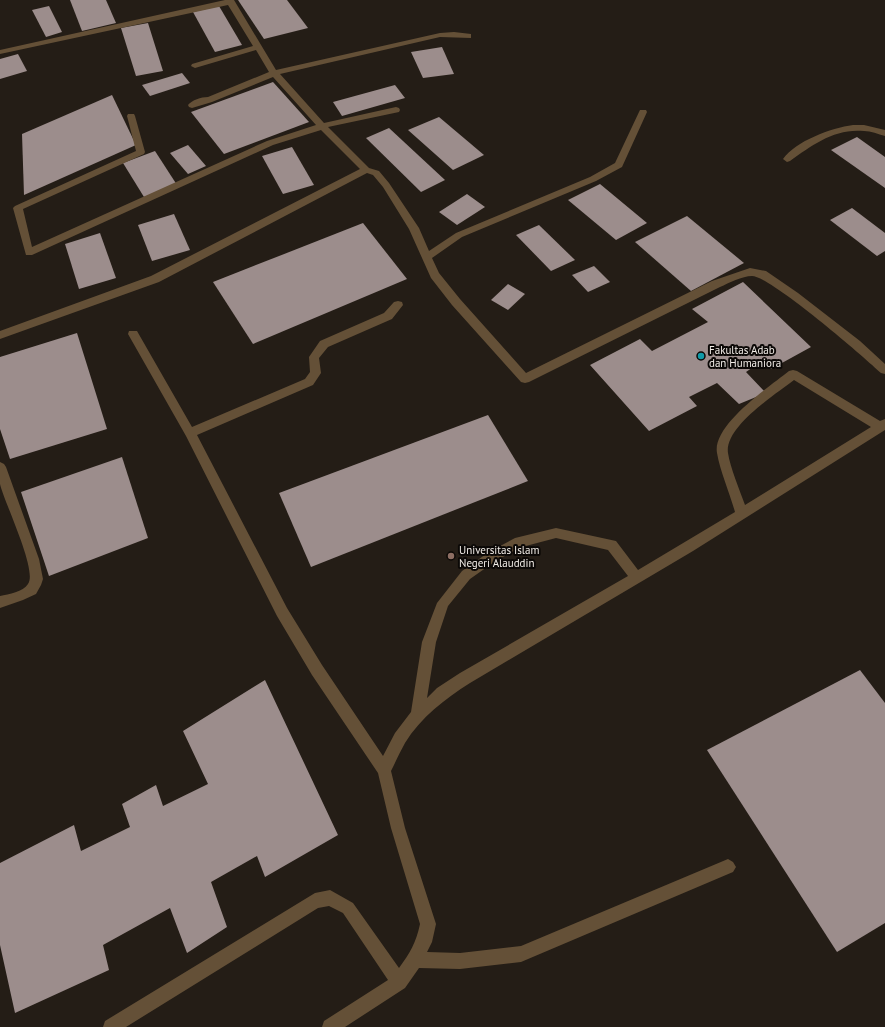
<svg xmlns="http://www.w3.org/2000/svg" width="885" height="1027" viewBox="0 0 885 1027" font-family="'PT Sans',sans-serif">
	<rect width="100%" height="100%" fill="#241d16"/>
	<!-- building -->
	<g fill="#9c8d8c">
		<path d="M 70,0 L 106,0 L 116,23 L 82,31 Z"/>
		<path d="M 238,0 L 287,0 L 308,28 L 264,39 Z"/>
		<path d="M 49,6 L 62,32 L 46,37 L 32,10 Z"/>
		<path d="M 219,6 L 242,45 L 215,52 L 193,12 Z"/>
		<path d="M 148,23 L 163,71 L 136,76 L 121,28 Z"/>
		<path d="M 442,47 L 454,74 L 423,78 L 411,52 Z"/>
		<path d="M 18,54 L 27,71 L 0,79 L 0,59 Z"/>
		<path d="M 182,73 L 190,83 L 150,96 L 142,85 Z"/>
		<path d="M 273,82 L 309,122 L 224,154 L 191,112 Z"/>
		<path d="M 395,85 L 405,98 L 342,116 L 333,102 Z"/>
		<path d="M 112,95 L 136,145 L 24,195 L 22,134 Z"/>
		<path d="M 439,117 L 484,155 L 453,170 L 408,130 Z"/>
		<path d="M 389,128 L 445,180 L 421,192 L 366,138 Z"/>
		<path d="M 857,137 L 885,157 L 885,188 L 831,150 Z"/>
		<path d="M 188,145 L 206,166 L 188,174 L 170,153 Z"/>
		<path d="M 292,147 L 314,185 L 283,194 L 262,156 Z"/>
		<path d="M 155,151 L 177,185 L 144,197 L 123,163 Z"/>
		<path d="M 600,184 L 647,223 L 616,240 L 568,200 Z"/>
		<path d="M 467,194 L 485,207 L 457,225 L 439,212 Z"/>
		<path d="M 852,208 L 885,233 L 885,251 L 877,256 L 830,220 Z"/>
		<path d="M 174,214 L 190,250 L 152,261 L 138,225 Z"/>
		<path d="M 687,216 L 744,263 L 691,291 L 635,242 Z"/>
		<path d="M 363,223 L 407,279 L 253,344 L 213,282 Z"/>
		<path d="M 539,225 L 575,260 L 551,271 L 516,235 Z"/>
		<path d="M 100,233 L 116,278 L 79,289 L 65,244 Z"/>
		<path d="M 594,266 L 610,282 L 588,292 L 572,275 Z"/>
		<path d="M 743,282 L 811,347 L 771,369 L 762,361 L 746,372 L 766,393 L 739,404 L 717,383 L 689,397 L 697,406 L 649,431 L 590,365 L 640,339 L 652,351 L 708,322 L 692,309 Z"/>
		<path d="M 508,284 L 525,294 L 508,310 L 491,300 Z"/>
		<path d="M 77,333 L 107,429 L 10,459 L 0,429 L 0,357 Z"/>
		<path d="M 488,415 L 528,481 L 311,567 L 279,493 Z"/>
		<path d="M 122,457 L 148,538 L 49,576 L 21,492 Z"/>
		<path d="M 860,670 L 885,703 L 885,923 L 837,952 L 707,750 Z"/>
		<path d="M 265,680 L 338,835 L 265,877 L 257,856 L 211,882 L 227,927 L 187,953 L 170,908 L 103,945 L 109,970 L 15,1013 L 0,945 L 0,863 L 74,825 L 81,851 L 130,827 L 122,804 L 156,785 L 163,806 L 208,784 L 183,731 Z"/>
	</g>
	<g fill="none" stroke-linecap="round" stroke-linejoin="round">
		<!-- minor -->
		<g fill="#645037" fill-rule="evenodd">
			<path d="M 225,0 L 234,0 L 276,70 L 440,33 L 454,32 L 471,34 L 471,38 L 440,37 L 280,74 L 324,123 L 396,107 L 399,108 L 400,110 L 399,112 L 328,127 L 369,168 L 379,171 L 389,183 L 419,228 L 429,251 L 456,233 L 590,177 L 615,163 L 639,112 L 640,110 L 646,110 L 647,112 L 622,167 L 596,181 L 462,237 L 432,258 L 439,273 L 460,299 L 526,373 L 712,281 L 750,268 L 766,271 L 798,293 L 860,341 L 885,364 L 885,374 L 881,373 C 863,356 770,276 752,276 C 742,276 729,283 720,287 L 529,382 L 525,383 L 521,382 L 452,305 L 431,278 L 409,229 L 383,187 L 373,175 L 367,173 L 159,282 L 0,339 L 0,331 L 151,276 L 360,169 L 321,130 L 273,145 L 32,255 L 26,255 L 13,208 L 15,206 L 136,151 L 127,116 L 128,114 L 134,114 L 135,116 L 145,152 L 144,154 L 23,209 L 32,247 L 267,141 L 316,125 L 273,77 L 212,102 L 192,108 L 189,107 L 188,105 C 192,100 201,97 208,97 L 269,72 L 256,50 L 195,68 L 191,66 L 192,64 L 253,46 L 228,5 L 0,54 L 0,50 Z"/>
			<path d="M 853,125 L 864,125 L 885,130 L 885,136 C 878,134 871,131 864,131 C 835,128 812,145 790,161 L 787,162 L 783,159 C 796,141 831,128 853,125 Z"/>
			<path d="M 398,301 L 402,302 L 403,305 L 392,319 L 328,347 L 319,358 L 321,373 L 313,385 L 197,435 L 287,608 L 322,665 L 383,756 L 395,733 L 411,712 L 422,642 L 437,603 L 462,571 L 489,552 L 515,538 L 556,528 L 616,541 L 638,570 L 735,512 C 730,494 720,471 717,453 C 712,425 769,387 789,371 L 793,370 L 797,371 L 880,421 L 885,419 L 885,430 L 693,551 L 470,683 C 445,699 421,717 405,743 C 400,752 396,761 391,771 L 405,828 L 436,924 L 432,942 L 427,952 L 460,953 L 521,946 L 728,859 L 733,862 L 736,867 L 733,872 L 521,962 L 460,969 L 419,968 L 405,988 L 345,1027 L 322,1027 L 324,1021 L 388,980 L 343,913 L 329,906 L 318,908 L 126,1027 L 103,1027 L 105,1021 L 315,893 L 330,890 L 353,903 L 399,968 C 410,953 416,943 420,924 L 391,828 L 378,773 L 312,675 L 277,616 L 186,436 L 128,334 L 129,331 L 137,331 L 192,427 L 305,379 L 310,372 L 309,357 L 320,341 L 384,313 L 394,302 ZM 794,380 L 871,427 L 745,505 C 740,491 730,467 728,453 C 724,427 776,394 794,380 ZM 556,538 L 608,550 L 628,576 L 460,673 L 437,688 L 427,698 L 436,642 L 448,606 L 470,579 L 497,560 L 522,547 Z"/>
			<path d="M 0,462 L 4,464 L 6,467 L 39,559 L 43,579 L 41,585 L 36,594 L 23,600 L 0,608 L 0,596 C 9,594 23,592 28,584 C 38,571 4,502 0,484 C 0,477 0,469 0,462 Z"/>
		</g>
	</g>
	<!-- markers -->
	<circle fill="#0f9aa8" stroke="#0b0806" stroke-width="1.5" cx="701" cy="356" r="4"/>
	<circle fill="#8d6e63" stroke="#0b0806" stroke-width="1.5" cx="451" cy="556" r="4"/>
	<g text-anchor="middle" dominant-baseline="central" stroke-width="4" stroke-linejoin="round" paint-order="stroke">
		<!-- poi labels -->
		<g font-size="11" fill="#f2ede8" stroke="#0b0806" text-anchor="start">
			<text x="709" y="350">Fakultas Adab<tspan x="709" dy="13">dan Humaniora</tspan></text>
			<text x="459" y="550">Universitas Islam<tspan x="459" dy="13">Negeri Alauddin</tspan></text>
		</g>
	</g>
</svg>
